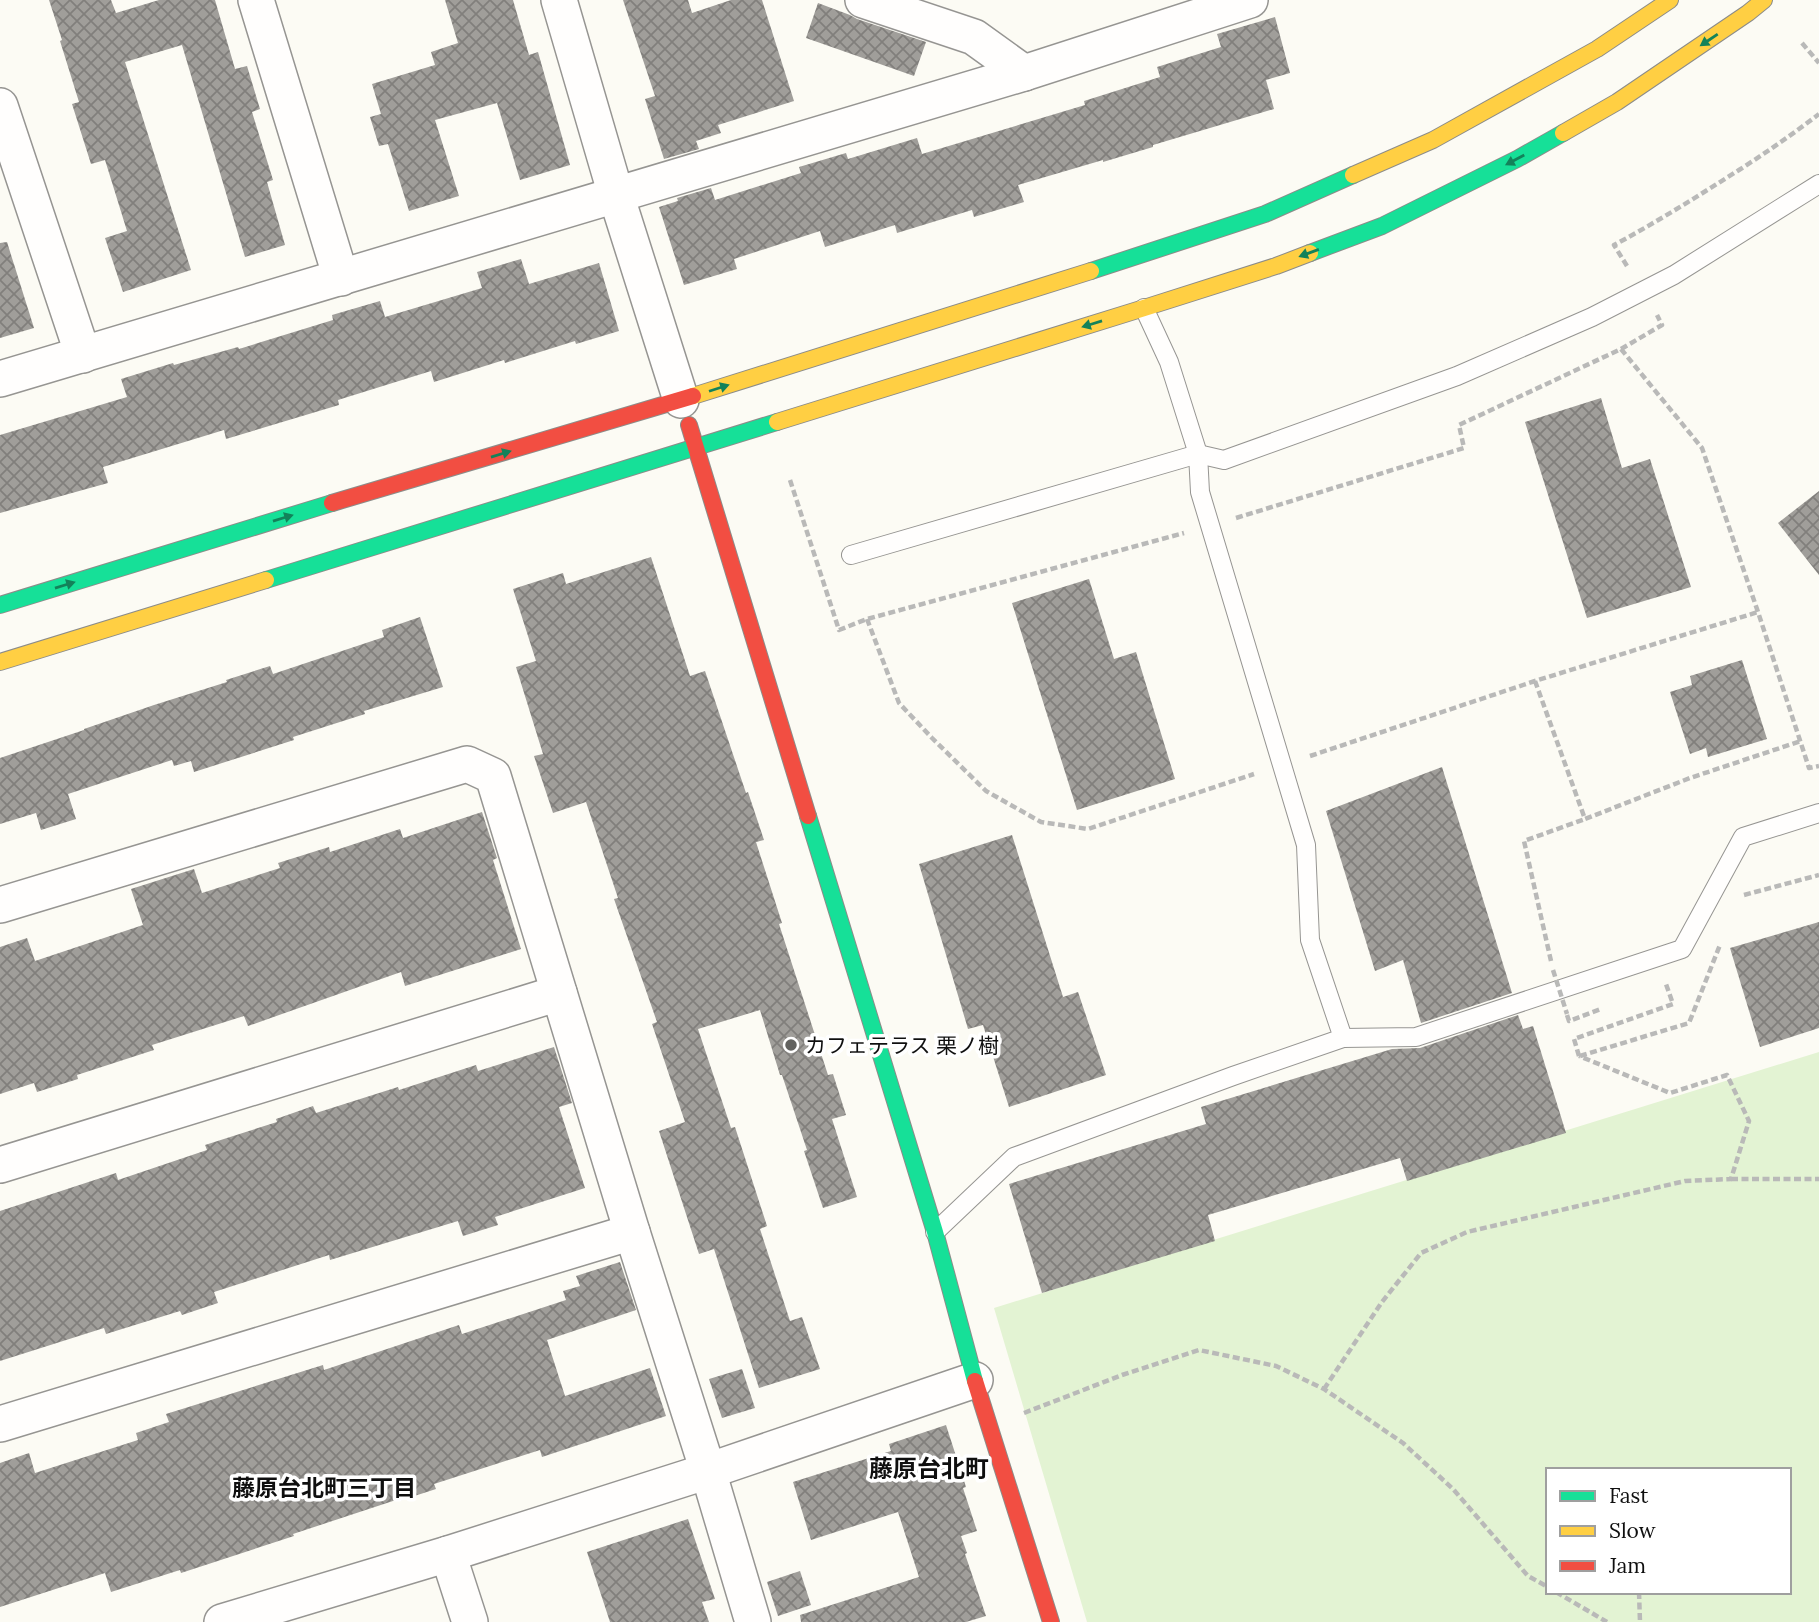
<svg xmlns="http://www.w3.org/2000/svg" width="1819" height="1622" viewBox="0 0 1819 1622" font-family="Lora,'Noto Sans JP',serif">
	<defs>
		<pattern id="building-cross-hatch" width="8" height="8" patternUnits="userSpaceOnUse" patternTransform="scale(1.75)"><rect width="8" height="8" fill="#a09e9a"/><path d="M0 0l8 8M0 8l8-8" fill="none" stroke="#817f7c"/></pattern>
	</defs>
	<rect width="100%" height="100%" fill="#fcfbf4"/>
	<!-- grass -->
	<path fill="#e3f3d3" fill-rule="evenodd" d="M 1819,1052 L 1819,1622 L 1087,1622 L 994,1308 ZM 1548,1470 L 1789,1470 L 1789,1592 L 1548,1592 Z"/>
	<!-- building -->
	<g fill="url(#building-cross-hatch)">
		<path d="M 49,0 L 111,0 L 116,13 L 159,0 L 215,0 L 235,69 L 247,66 L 260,109 L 252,112 L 273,180 L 267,182 L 285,245 L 245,257 L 182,45 L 125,62 L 191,270 L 123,292 L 105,238 L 127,231 L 105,160 L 91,164 L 72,104 L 79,102 L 60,41 L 62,40 Z"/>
		<path d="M 445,0 L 513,0 L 529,55 L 538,52 L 570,165 L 520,180 L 497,103 L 435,120 L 459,196 L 409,211 L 388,144 L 379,146 L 370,117 L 381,114 L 372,84 L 435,65 L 431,52 L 458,43 Z"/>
		<path d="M 623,0 L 688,0 L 692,13 L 731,0 L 762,0 L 794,101 L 718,125 L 721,133 L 696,141 L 699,149 L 664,159 L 645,99 L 655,96 Z"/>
		<path d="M 818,3 L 850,15 L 857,19 L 926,42 L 914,76 L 806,38 Z"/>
		<path d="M 1275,17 L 1290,73 L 1266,80 L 1274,109 L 1153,145 L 1153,147 L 1103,162 L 1103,160 L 1018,185 L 1024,202 L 974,217 L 972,210 L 897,233 L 895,225 L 825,247 L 820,231 L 734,259 L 737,269 L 684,285 L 659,207 L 678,201 L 677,198 L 711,188 L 715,200 L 801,173 L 799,167 L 846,153 L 848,159 L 917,138 L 922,154 L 1085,105 L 1084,101 L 1160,77 L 1157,67 L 1221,47 L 1217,34 Z"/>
		<path d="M 7,242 L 34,328 L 0,338 L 0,243 Z"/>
		<path d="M 521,259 L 529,284 L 599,263 L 619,331 L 576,344 L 575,341 L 505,363 L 504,360 L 434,382 L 431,371 L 338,400 L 339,405 L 226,439 L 224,430 L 103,467 L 108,483 L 0,513 L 0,435 L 127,397 L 121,379 L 173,363 L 174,365 L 238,347 L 239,349 L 333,320 L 332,315 L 380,301 L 385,317 L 482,288 L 477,272 Z"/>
		<path d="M 1601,398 L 1622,468 L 1650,459 L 1691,587 L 1587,618 L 1525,422 Z"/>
		<path d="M 1819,491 L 1819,575 L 1778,523 Z"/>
		<path d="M 651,557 L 690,676 L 705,671 L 746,793 L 748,792 L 764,840 L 756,842 L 782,923 L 779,924 L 828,1075 L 833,1074 L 846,1115 L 832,1119 L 857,1197 L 823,1208 L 804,1151 L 807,1150 L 782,1075 L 780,1075 L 760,1010 L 698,1029 L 731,1128 L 735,1127 L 767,1226 L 760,1229 L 790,1321 L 802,1317 L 820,1369 L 759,1388 L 714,1249 L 699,1254 L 659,1131 L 685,1122 L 652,1024 L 657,1022 L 614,899 L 618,898 L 586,802 L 553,813 L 534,756 L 543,754 L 516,667 L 536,661 L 513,589 L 563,573 L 566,584 Z"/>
		<path d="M 1089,579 L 1114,659 L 1136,652 L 1175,779 L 1077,810 L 1012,603 Z"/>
		<path d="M 420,617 L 443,687 L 364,711 L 365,714 L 293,737 L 294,740 L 194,772 L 191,761 L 174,766 L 172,760 L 68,794 L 76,819 L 41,830 L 36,813 L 0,824 L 0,758 L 84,730 L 84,729 L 154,705 L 227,682 L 226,680 L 270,666 L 273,674 L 384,637 L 382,630 Z"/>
		<path d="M 1742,660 L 1767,739 L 1708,757 L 1706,748 L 1690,754 L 1670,692 L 1692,685 L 1690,676 Z"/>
		<path d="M 1442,767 L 1512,993 L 1421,1023 L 1403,960 L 1375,971 L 1326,811 Z"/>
		<path d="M 482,812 L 497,858 L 493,860 L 521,949 L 405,986 L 401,972 L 248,1026 L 244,1016 L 152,1045 L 154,1050 L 77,1075 L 78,1079 L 37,1092 L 34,1083 L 0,1094 L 0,947 L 27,938 L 35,961 L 143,925 L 131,889 L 194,869 L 202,893 L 280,868 L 278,863 L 329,847 L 330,852 L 400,829 L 403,838 Z"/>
		<path d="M 1012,835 L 1063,997 L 1078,992 L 1106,1075 L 1009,1107 L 983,1025 L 968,1029 L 919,864 Z"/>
		<path d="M 1819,922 L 1819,1028 L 1760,1047 L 1730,948 Z"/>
		<path d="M 1518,1015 L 1523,1029 L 1533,1026 L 1566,1133 L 1407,1181 L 1400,1158 L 1208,1215 L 1215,1241 L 1042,1293 L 1009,1184 L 1206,1124 L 1201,1107 L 1392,1049 L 1420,1048 Z"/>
		<path d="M 554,1047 L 572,1103 L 559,1107 L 585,1188 L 495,1217 L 498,1225 L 463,1236 L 458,1221 L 330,1260 L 329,1255 L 214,1292 L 218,1303 L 182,1315 L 180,1311 L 106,1334 L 104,1328 L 0,1361 L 0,1211 L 116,1173 L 118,1180 L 207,1150 L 205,1145 L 277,1122 L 276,1119 L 313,1106 L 316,1113 L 398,1087 L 399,1090 L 476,1065 L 478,1071 Z"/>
		<path d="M 620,1262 L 636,1310 L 547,1340 L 565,1396 L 650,1368 L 666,1416 L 542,1457 L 540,1450 L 434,1484 L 436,1489 L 399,1501 L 399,1499 L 293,1534 L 294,1536 L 181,1573 L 180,1570 L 111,1592 L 105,1573 L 0,1607 L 0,1463 L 29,1453 L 35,1473 L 138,1440 L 136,1433 L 169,1422 L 166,1414 L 323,1365 L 324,1370 L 459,1325 L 462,1334 L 566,1300 L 563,1291 L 580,1286 L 576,1276 Z"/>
		<path d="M 742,1369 L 755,1408 L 722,1418 L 709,1379 Z"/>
		<path d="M 946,1425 L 966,1487 L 963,1488 L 977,1531 L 961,1536 L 967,1553 L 965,1554 L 986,1616 L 966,1622 L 801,1622 L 800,1615 L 919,1577 L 898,1512 L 811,1540 L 793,1482 L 891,1451 L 889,1444 Z"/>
		<path d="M 688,1519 L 715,1599 L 702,1602 L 709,1622 L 610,1622 L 587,1552 Z"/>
		<path d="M 800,1571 L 811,1605 L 778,1616 L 767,1582 Z"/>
	</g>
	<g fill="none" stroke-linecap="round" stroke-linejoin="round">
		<defs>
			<g id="lane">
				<path d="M 851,555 L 1198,454 L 1224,460 L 1457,376 L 1592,317 L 1674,275 L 1819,184"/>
				<path d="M 1343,1038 L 1416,1037 L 1682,949 L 1743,837 L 1819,813"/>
				<path d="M 935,1232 L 1014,1157 L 1233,1076 L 1343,1038 L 1310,940 L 1306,845 L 1200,492 L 1198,454 L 1169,362 L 1144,308"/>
			</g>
			<g id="street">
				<path d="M 256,0 L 341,278"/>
				<path d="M 559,0 L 616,195 L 681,400"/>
				<path d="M 863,0 L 974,37 L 1024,73"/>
				<path d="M 0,106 L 83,355"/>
				<path d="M 0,379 L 1024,73 L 1250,0"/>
				<path d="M 0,905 L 467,764 L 493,776 L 632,1232 L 708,1471 L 753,1622"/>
				<path d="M 0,1165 L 559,993"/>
				<path d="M 0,1424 L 632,1232"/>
				<path d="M 448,1554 L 470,1622"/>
				<path d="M 222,1622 L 448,1554 L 708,1471 L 975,1380"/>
			</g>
			<g id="fast">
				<path d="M 1310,253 L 1382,226 L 1517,159 L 1563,133"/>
				<path d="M 1091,271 L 1265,214 L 1353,175"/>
				<path d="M 266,580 L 777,422"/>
				<path d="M 0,605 L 332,503"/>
				<path d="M 808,816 L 935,1232 L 975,1381"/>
			</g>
			<g id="slow">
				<path d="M 1563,133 L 1617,102 L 1748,13 L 1764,0"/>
				<path d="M 1353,175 L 1433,140 L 1597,49 L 1670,0"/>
				<path d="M 693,396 L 1091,271"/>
				<path d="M 777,422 L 1144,308 L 1276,266 L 1310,253"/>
				<path d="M 0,662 L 266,580"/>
			</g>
			<g id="jam">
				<path d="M 689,425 L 808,816"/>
				<path d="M 332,503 L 693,396"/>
				<path d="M 975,1381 L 1051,1622"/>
			</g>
		</defs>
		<!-- lane casing -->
		<use href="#lane" stroke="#969592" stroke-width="20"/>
		<!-- street casing -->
		<use href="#street" stroke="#969592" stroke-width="38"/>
		<!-- fast casing -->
		<use href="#fast" stroke="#8c8c89" stroke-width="18"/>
		<!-- slow casing -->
		<use href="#slow" stroke="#8c8c89" stroke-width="18"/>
		<!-- jam casing -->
		<use href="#jam" stroke="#8c8c89" stroke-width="18"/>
		<!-- path -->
		<g stroke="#b9b9b8" stroke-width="4.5" stroke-dasharray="7 3.5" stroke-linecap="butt">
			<path d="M 1802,43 L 1819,63"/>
			<path d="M 1627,266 L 1614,245 C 1657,222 1698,196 1739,170 C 1767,152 1793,134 1819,114"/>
			<path d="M 1621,349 L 1702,448 L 1758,612 L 1809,768 L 1819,766"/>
			<path d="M 790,480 L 839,630 L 867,619 L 1184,533"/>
			<path d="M 1236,518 L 1464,448 L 1459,425 L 1621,349 L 1662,325 L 1657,315"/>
			<path d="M 867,619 L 899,703 L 932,738 L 986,791 L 1041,822 L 1088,829 L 1254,774"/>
			<path d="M 1535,681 L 1585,819 L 1690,778 L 1801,741"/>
			<path d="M 1310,756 L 1535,681 L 1758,612"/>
			<path d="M 1744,895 L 1819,875"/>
			<path d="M 1551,961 L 1524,841 L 1585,819"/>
			<path d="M 1567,1015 L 1569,1021 L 1601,1009"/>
			<path d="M 1579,1056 L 1574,1039 L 1673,1004 L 1666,984 L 1665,984"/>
			<path d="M 1580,1056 L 1689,1023 L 1720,945"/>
			<path d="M 1731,1179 L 1819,1179"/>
			<path d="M 1324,1389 L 1382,1302 L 1421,1253 L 1467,1232 L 1685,1181 L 1731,1179 L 1749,1121 L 1727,1075 L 1670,1093 L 1579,1056"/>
			<path d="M 1024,1413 L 1122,1375 L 1199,1350 L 1276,1366 L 1324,1389 L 1403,1443 L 1453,1489 L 1528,1576 L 1548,1587"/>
			<path d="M 1647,1470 L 1647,1469"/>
			<path d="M 1556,1592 L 1607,1622"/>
			<path d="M 1639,1592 L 1640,1622"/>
		</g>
		<!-- lane -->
		<use href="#lane" stroke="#fffefd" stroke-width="18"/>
		<!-- street -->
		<use href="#street" stroke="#fffefd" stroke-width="35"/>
		<!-- fast -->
		<use href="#fast" stroke="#16e098" stroke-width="16"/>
		<!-- slow -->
		<use href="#slow" stroke="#ffcf43" stroke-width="16"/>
		<!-- jam -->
		<use href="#jam" stroke="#f24e42" stroke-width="16"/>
		<!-- path-bridge -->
		<path stroke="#b9b9b8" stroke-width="4.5" stroke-dasharray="7 3.5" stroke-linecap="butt" d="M 1553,970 L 1567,1014"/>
	</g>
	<!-- one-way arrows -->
	<defs><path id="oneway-solid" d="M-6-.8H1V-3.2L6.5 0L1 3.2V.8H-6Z" transform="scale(1.75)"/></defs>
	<g fill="#13825a">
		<use href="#oneway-solid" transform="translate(1709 40) rotate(146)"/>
		<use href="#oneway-solid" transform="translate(1515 160) rotate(152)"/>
		<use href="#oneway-solid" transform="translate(1309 253) rotate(160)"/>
		<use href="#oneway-solid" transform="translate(1092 324) rotate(163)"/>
		<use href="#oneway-solid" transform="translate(719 388) rotate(-18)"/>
		<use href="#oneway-solid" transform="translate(501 454) rotate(-17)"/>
		<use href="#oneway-solid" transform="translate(283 518) rotate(-17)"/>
		<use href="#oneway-solid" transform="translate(65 585) rotate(-17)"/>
	</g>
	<!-- markers -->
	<circle fill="#62625f" stroke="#fff" stroke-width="2.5" cx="791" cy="1045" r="7"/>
	<g text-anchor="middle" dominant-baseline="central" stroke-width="7" stroke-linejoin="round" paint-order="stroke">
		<!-- poi labels -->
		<g font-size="21" fill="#0f0f0f" stroke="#fff" text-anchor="start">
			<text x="805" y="1045">カフェテラス 栗ノ樹</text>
		</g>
		<!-- neighbourhood labels -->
		<g font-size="23" font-weight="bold" fill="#0f0f0f" stroke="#fff">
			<text x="324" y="1487">藤原台北町三丁目</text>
		</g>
		<!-- quarter labels -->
		<g font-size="24" font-weight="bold" fill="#0f0f0f" stroke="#fff">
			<text x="929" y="1468">藤原台北町</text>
		</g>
	</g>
	<!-- legend -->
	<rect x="1546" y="1468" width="245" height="126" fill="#ffffff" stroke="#9f9f9f" stroke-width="2"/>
	<rect x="1560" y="1491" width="35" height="10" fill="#16e098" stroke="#9f9f9f" stroke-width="2"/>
	<text x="1609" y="1503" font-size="21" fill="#0f0f0f">Fast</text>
	<rect x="1560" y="1526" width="35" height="10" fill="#ffcf43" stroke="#9f9f9f" stroke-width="2"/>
	<text x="1609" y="1538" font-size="21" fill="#0f0f0f">Slow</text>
	<rect x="1560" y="1561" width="35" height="10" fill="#f24e42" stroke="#9f9f9f" stroke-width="2"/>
	<text x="1609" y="1573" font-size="21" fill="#0f0f0f">Jam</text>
</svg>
